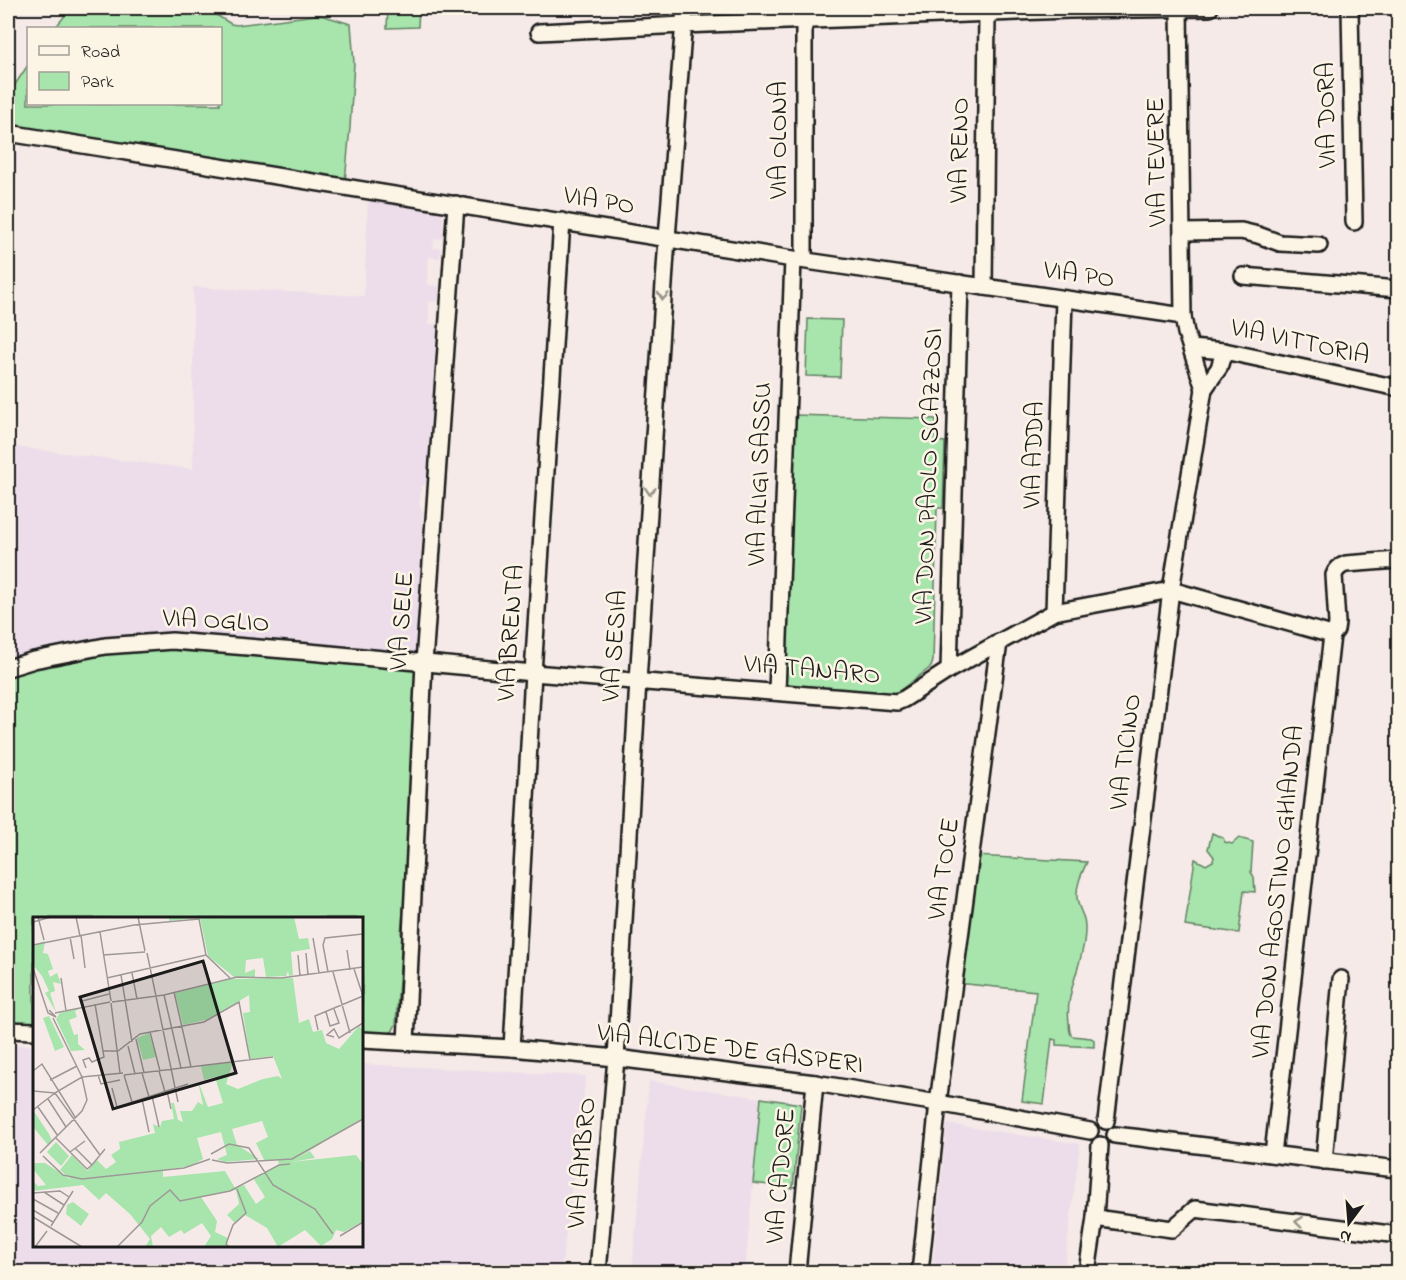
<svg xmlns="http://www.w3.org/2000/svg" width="1406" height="1280" viewBox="0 0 1406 1280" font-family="'Indie Flower',sans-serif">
	<rect width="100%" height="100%" fill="#f5eae7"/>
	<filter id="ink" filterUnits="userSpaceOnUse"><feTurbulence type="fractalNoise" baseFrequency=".0167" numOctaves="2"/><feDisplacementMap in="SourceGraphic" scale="12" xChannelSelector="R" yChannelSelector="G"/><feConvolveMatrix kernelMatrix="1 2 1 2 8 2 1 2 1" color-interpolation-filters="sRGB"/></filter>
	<g filter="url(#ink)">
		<!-- built -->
		<g fill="#edddea">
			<path d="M 8,151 L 18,153 L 8,309 Z"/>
			<path d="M 368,199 L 438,210 L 443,216 L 443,237 L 440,239 L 434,239 L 433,248 L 440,248 L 441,251 L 440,258 L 429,257 L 427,284 L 440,287 L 438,302 L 429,301 L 429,324 L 437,324 L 427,482 L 421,487 L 419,505 L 423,513 L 417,650 L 410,656 L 166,632 L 146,636 L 101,640 L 8,661 L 8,446 L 193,469 L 193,287 L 364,296 Z"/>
			<path d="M 8,1044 L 34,1046 L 34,1246 L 362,1246 L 362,1064 L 586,1076 L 561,1272 L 8,1272 Z"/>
			<path d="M 649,1081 L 761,1098 L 745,1272 L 632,1272 Z"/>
			<path d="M 947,1124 L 1080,1144 L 1064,1272 L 932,1272 Z"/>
		</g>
		<!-- green -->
		<g fill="#a7e5ac" stroke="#628064" stroke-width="1.5">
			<path d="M 71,8 L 205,8 L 231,24 L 237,25 L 316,15 L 324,16 L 351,24 L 354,63 L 350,127 L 345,182 L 8,126 L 8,95 L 28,65 L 28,104 L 220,104 L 220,28 L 55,28 Z"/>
			<path d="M 388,8 L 419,8 L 418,27 L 387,28 Z"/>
			<path d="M 808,319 L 842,320 L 840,377 L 806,376 Z"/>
			<path d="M 793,415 L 936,419 L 935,441 L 945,442 L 943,508 L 937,508 L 933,661 L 931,667 L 895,694 L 788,685 L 784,680 Z"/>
			<path d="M 136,645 L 410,665 L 417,670 C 415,758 410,846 401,933 L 402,936 L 396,1024 L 392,1032 L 380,1035 L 362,1035 L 362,918 L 34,918 L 34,1025 L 8,1024 L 8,677 L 37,666 Z"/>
			<path d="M 1212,833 L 1223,838 L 1225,842 L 1232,844 L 1239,838 L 1253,842 L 1251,872 L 1254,877 L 1255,892 L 1244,891 L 1239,933 L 1185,926 L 1195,859 L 1206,865 L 1213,861 L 1214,857 L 1208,849 Z"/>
			<path d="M 975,856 L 1087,862 C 1082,873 1076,885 1077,897 C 1077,905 1082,912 1084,919 C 1086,926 1085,935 1084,942 C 1080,970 1065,995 1069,1023 C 1070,1029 1068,1031 1072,1036 L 1091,1038 L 1094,1040 L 1094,1047 L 1056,1045 L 1056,1040 L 1052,1039 L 1044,1104 L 1022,1101 L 1036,991 L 957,983 Z"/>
			<path d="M 761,1098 L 801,1104 L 793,1188 L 753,1183 Z"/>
		</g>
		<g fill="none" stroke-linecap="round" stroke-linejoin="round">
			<defs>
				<g id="minor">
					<path d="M 1179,8 L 1183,317 L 1186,333 L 1204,389"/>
					<path d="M 1350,8 L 1354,222"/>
					<path d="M 539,32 L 683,25 L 1069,10 L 1210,8"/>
					<path d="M 8,133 L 793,259 L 1183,316"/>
					<path d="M 1183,232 L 1241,231 L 1258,235 L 1280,243 L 1319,245"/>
					<path d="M 804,260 L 804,21"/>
					<path d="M 1243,276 L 1398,289"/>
					<path d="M 984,287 L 987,14"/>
					<path d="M 1191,348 L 1224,351 L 1398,388"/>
					<path d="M 1054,612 L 1064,299"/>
					<path d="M 8,668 L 34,660 L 105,646 L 172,641 L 309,652 L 533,673 L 897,702 L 904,699 L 949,670 L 1054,612 L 1171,590 L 1332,635"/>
					<path d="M 949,670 L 960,283"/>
					<path d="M 777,692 L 793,259"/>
					<path d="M 8,1030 L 34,1031"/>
					<path d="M 362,1040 L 512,1048 L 616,1058 L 815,1083 L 938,1103 L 1090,1131"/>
					<path d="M 406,1042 L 424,663 L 456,204"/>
					<path d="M 512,1048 L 533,673 L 562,221"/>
					<path d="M 1106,1121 L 1171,590 L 1204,389 L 1219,368 L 1224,351"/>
					<path d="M 1115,1135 C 1210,1146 1304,1159 1398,1169"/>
					<path d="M 1273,1154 L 1332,635 L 1336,630 L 1337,623 L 1334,575 C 1336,569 1340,566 1346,564 L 1398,560"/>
					<path d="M 1324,1161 L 1341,979"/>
					<path d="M 1095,1218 L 1172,1229 L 1195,1209 L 1398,1235"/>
					<path d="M 598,1272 L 616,1058 L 638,681 L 667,238 L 685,8"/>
					<path d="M 797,1272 L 815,1083"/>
					<path d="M 920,1272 L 938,1103 L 999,642"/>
					<path d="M 1087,1272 L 1095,1218 L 1100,1145"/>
				</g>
			</defs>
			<!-- minor casing -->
			<use href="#minor" stroke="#1c1c1c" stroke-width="20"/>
			<!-- minor -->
			<use href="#minor" stroke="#fcf5e5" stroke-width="15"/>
		</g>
		<!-- one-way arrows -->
		<defs><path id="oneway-chevron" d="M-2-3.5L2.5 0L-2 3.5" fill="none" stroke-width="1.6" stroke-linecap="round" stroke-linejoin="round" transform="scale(1.5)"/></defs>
		<g stroke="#97938b">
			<use href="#oneway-chevron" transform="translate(663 296) rotate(94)"/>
			<use href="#oneway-chevron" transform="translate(650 491) rotate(94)"/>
			<use href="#oneway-chevron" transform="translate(1299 1222) rotate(-173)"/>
		</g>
	</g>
	<g text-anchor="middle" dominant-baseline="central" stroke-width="5" stroke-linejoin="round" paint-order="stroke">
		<!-- street labels -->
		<g font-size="26" fill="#1c1c1c" stroke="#fcf5e5">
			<text transform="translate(1328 115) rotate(-91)">VIA DORA</text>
			<text transform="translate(780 140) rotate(-90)">VIA OLONA</text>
			<text transform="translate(961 150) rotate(-89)">VIA RENO</text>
			<text transform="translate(1158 162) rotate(-91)">VIA TEVERE</text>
			<text transform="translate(599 202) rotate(9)">VIA PO</text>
			<text transform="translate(1079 276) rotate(8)">VIA PO</text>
			<text transform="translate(1300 343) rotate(12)">VIA VITTORIA</text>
			<text transform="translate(1035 455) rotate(-88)">VIA ADDA</text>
			<text transform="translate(761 474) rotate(-88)">VIA ALIGI SASSU</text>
			<text transform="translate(930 476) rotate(-88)">VIA DON PAOLO SCAZZOSI</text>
			<text transform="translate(403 621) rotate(-86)">VIA SELE</text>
			<text transform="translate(216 622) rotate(3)">VIA OGLIO</text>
			<text transform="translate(512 633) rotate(-86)">VIA BRENTA</text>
			<text transform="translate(616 646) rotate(-86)">VIA SESIA</text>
			<text transform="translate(812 671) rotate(5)">VIA TANARO</text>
			<text transform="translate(1127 752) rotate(-83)">VIA TICINO</text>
			<text transform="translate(945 869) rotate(-82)">VIA TOCE</text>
			<text transform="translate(1279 892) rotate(-84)">VIA DON AGOSTINO GHIANDA</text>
			<text transform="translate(730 1050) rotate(7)">VIA ALCIDE DE GASPERI</text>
			<text transform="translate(583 1163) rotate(-85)">VIA LAMBRO</text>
			<text transform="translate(782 1176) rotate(-85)">VIA CADORE</text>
		</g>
	</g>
	<!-- overview -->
	<g transform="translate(33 917)">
		<rect width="330" height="330" fill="#f5eae7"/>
		<path d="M 136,0 L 261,0 L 266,22 L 275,21 L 277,32 L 258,35 L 260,58 L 256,59 L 255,54 L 253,59 L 233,60 L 230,41 L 213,43 L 212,56 L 222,52 L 222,60 L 201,60 L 175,39 L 167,1 L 136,4 ZM 12,24 L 10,36 L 15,37 L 20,52 L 15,54 L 17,60 L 24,56 L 28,67 L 20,65 L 22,74 L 17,76 L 23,95 L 12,76 L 16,74 L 9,59 L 0,48 L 0,28 ZM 260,61 L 266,106 L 276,102 L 280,115 L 289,113 L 293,126 L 306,132 L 326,109 L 330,113 L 330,201 L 263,242 L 277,234 L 282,241 L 258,245 L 323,238 L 330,247 L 330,304 L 311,315 L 303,313 L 299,322 L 288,329 L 272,313 L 245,330 L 234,311 L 212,298 L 202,306 L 194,298 L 206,287 L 203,273 L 168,280 L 184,304 L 182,315 L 195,321 L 194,330 L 171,330 L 178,319 L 169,306 L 151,317 L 148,313 L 136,320 L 128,310 L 118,319 L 120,330 L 112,330 L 117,322 L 97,297 L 73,276 L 66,283 L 50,268 L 0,274 L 0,264 L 5,269 L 13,268 L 0,252 L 2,246 L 12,246 L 40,264 L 27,253 L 39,238 L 54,254 L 64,243 L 73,252 L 83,245 L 78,238 L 87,232 L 86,225 L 122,216 L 120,207 L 127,210 L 129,204 L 141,202 L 138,186 L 141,186 L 145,203 L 150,205 L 147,194 L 159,194 L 165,185 L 170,188 L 165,164 L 175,190 L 190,186 L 182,160 L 171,163 L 168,149 L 200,145 L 193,167 L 205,172 L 230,162 L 245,159 L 249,162 L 240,139 L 217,142 L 210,96 L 217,95 L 216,78 L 177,102 L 150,108 L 142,76 L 196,62 ZM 229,204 L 235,220 L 223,226 L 231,243 L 245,243 L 246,248 L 220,261 L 232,280 L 223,287 L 211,268 L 202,271 L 192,254 L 130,260 L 130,253 L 158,249 L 170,242 L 164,221 L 188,215 L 194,238 L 184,242 L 192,245 L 226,242 L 204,228 L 199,212 ZM 46,91 L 48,98 L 46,92 L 42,94 L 44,100 L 36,103 L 41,118 L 45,117 L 45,127 L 52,133 L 38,134 L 23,102 L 27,96 ZM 16,99 L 31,130 L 22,134 L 10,101 ZM 116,116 L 123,140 L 110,143 L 104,121 ZM 0,193 L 16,217 L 19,224 L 15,228 L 0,210 ZM 23,225 L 36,239 L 28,249 L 14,235 ZM 40,285 L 56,297 L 48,309 L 33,297 L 34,288 Z" fill="#a7e5ac" fill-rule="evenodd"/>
		<path fill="none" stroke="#9e9896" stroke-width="1.5" d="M 5,0 L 11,23M 43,0 L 47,19M 105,0 L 112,34M 0,5 L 18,0M 67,15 L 78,84M 48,18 L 52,51M 37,20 L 41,42M 280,21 L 286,56M 0,28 L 101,8 L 166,2 L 173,38 L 197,61M 314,33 L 317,53M 114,36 L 145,185M 273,36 L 275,58M 70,38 L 112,35M 265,38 L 267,59M 0,51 L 15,96 L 23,100 L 16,93M 321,52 L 330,79M 295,55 L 290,28 L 292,21 L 330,17M 300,55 L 317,116M 99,56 L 104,82M 88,58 L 99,125M 28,61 L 33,94M 74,61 L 173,38M 141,75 L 158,150M 131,78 L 148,151M 79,85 L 131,78 L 204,60 L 248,61 L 330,50M 78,86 L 87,156M 50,89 L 49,84 L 76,77M 293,95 L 297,109 L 306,106 L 301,92M 22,96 L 77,85M 285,113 L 282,99 L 330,79M 117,115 L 127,154M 301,120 L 294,118 L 301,112 L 306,121 L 330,106M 103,122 L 111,156M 95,129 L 102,157M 70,134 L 85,134 L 107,117 L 171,105 L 206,85 L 217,143M 53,151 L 50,143 L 56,141 L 59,145 L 71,140 L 62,87M 0,154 L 9,147 L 42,200M 126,154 L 132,175M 109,156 L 116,180M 65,158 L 68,167 L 87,163M 91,158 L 240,140M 91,158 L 99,185M 17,163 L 44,149M 79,171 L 84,190 L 155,167M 0,174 L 22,176 L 49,160 L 90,156M 134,174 L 138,192M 119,179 L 126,210M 15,182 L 33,210M 109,182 L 116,215M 5,190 L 25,219M 0,193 L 22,176 L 67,238M 23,221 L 54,252 L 59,248M 42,231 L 59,248M 37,235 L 52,224M 7,236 L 49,194 L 54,183 L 49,160 L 20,101M 178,237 L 196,227 L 216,231 L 240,268 L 282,292 L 300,317M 10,239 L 30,258 L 49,262 L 151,251 L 177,242M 179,243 L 194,246 L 259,242 L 330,202M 59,248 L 72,232M 11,275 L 31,288M 0,276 L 27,274 L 36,280M 0,282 L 25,296M 0,293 L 20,305M 0,300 L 49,330M 18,309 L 40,274M 307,319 L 330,305M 2,330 L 14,314M 84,330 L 109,305 L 117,289 L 137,273 L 147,284 L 197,274 L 246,248 L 257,247M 196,330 L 193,327 L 200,308 L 213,296 L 204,272"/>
		<path fill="#1c1c1c" fill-opacity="0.15" stroke="#1c1c1c" stroke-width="3" d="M 170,44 L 203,156 L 80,192 L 47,80 Z"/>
		<rect width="330" height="330" fill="none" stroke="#1c1c1c" stroke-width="3"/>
	</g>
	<!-- margin -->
	<rect width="1406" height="1280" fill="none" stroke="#fcf5e5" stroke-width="30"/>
	<rect x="15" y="15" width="1376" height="1250" fill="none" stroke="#1c1c1c" stroke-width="2" filter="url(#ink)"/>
	<!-- legend -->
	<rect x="27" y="27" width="195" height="78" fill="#fcf5e5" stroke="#a29e95" stroke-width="1.5"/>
	<rect x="39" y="46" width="30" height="9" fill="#fcf5e5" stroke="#a29e95" stroke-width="1.5"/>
	<text x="81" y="57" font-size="18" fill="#1c1c1c">Road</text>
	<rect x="39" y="72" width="30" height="18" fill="#a7e5ac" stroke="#a29e95" stroke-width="1.5"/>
	<text x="81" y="87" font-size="18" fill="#1c1c1c">Park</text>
	<!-- north arrow -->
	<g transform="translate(1349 1223) rotate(196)" stroke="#fcf5e5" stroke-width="4.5" paint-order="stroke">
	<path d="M0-4.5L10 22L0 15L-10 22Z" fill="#1c1c1c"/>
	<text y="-9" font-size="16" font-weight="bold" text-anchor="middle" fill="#1c1c1c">N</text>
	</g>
</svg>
